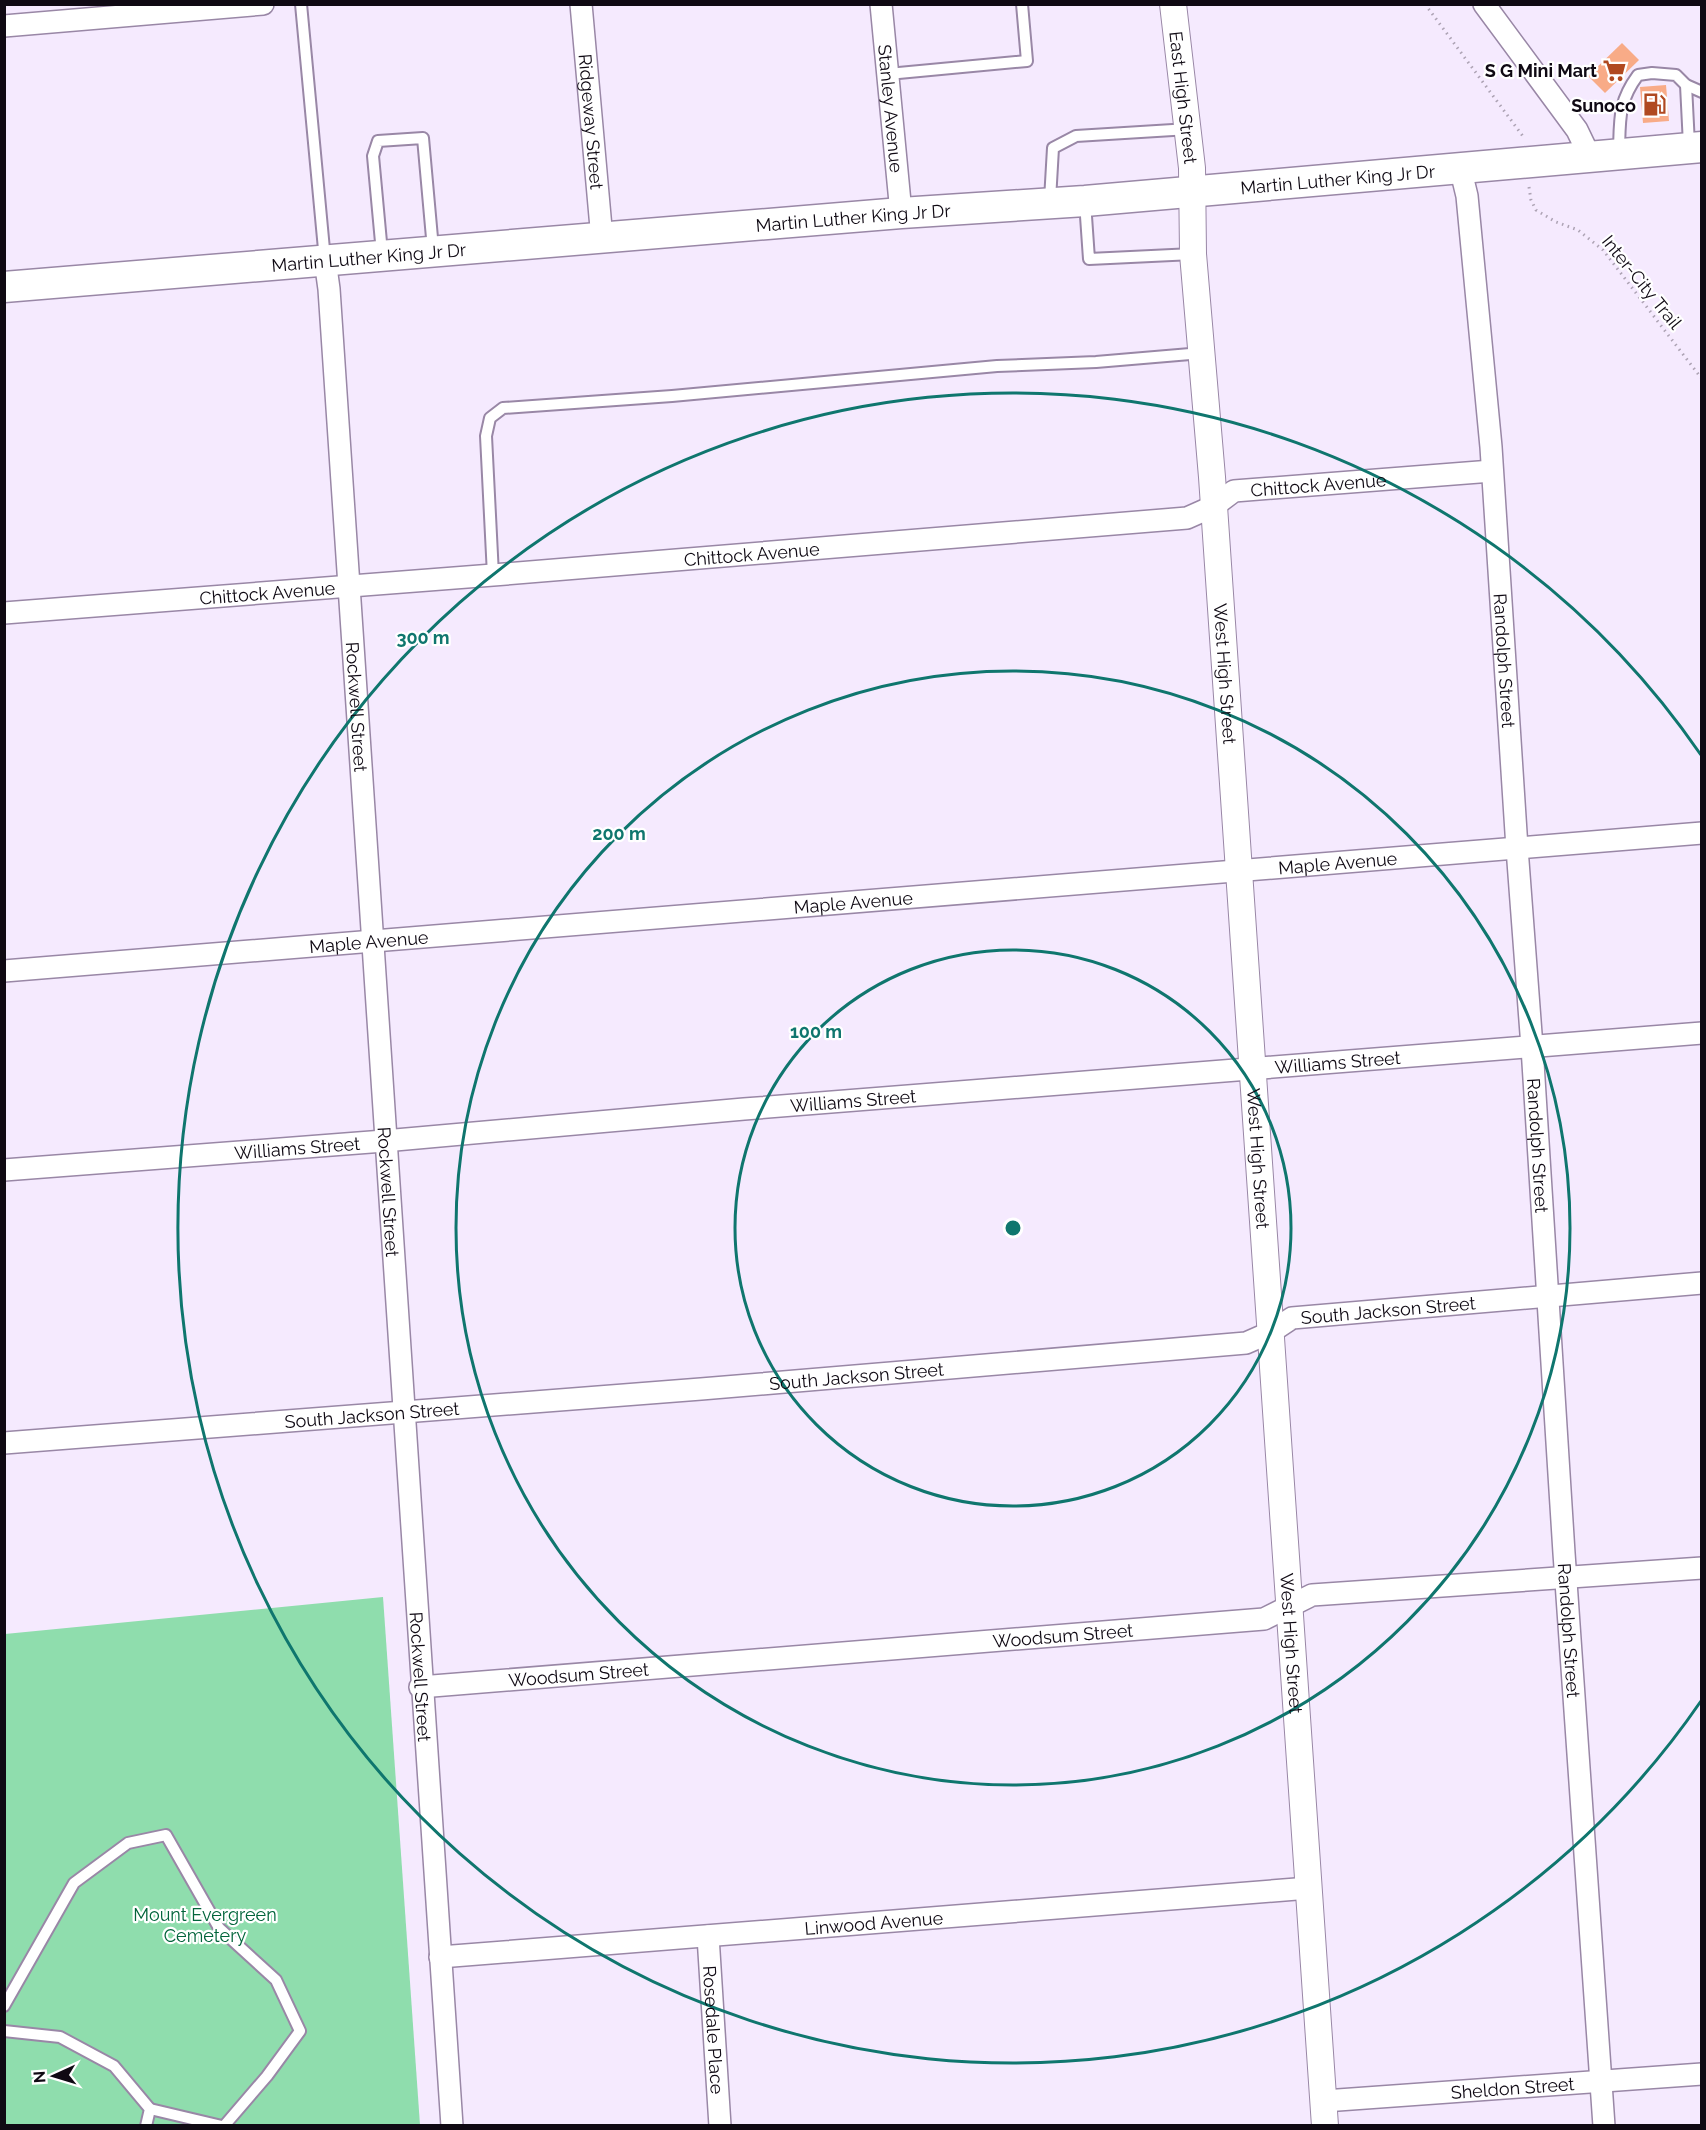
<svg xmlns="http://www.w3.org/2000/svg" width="1706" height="2130" viewBox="0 0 1706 2130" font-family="Raleway,sans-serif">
	<rect width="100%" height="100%" fill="#f5eafe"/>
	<!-- green -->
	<path fill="#8fddad" d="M 383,1597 L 420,2125 L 5,2126 L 5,1634 Z"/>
	<!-- building -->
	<g fill="#f8ab87">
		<path d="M 1622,43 L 1639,60 L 1605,93 L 1588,76 Z"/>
		<path d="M 1666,85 L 1669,121 L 1643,123 L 1640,87 Z"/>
	</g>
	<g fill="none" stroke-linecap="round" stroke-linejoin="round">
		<defs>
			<g id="service">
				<path d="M 301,4 L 325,260"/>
				<path d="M 888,74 L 1027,61 L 1022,4"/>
				<path d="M 1686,85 L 1689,145"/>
				<path d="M 1619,151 C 1620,119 1618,102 1638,75 L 1652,73 L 1676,75 L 1686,85 L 1702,92"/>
				<path d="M 1050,200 L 1053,148 L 1076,136 L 1189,129"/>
				<path d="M 1085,202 L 1089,259 L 1193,254"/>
				<path d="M 382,253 L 373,156 L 378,141 L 423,138 L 433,249"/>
				<path d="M 493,575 L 486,436 L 490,418 L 503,408 L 672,396 L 997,366 L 1096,362 L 1202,353"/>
				<path d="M 4,2006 L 74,1883 L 128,1843 L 166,1835 L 219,1928 L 276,1980 L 300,2031 L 267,2076 L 224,2126"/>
				<path d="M 4,2031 L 60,2037 L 114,2066 L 150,2109 L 146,2126"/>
				<path d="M 150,2109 L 222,2126"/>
			</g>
			<g id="minor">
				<path id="s1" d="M 581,4 L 602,239"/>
				<path id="s2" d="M 881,4 L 901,213"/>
				<path d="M 1484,4 L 1577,130 L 1590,157"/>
				<path d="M 4,26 L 263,4"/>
				<path id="s3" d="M 1460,167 L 1467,196 L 1491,447 L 1517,848 L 1532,1047 L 1564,1553 L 1604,2126"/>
				<path id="s4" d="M 325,260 L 329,289 C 371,901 408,1513 452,2126"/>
				<path id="s5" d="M 4,613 L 493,575 L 1187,518 L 1214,506 L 1234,491 L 1492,471"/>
				<path id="s6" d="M 4,971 L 1702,833"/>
				<path id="s7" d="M 4,1170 L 384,1141 L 744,1109 L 1702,1033"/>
				<path id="s8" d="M 4,1443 L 701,1389 L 1246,1343 L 1271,1332 L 1292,1318 L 1702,1283"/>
				<path id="s9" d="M 420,1687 L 1264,1619 L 1312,1595 L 1702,1568"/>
				<path id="s10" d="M 708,1936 L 720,2126"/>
				<path id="s11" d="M 440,1957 L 1309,1888"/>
				<path id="s12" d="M 1324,2101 L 1702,2074"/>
			</g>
			<g id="tertiary">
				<path id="s13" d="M 1173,4 L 1192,168 L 1193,254 L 1212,477 L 1325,2126"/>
			</g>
			<g id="secondary">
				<path id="s14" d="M 4,287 L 901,213 L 1085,201 L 1702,147"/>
			</g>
		</defs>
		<!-- service casing -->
		<use href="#service" stroke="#9987a6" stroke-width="14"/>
		<!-- minor casing -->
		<use href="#minor" stroke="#9987a6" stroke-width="24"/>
		<!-- tertiary casing -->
		<use href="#tertiary" stroke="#9987a6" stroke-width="28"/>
		<!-- secondary casing -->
		<use href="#secondary" stroke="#9987a6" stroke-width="33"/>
		<!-- path -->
		<g stroke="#ada3b4" stroke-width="3" stroke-dasharray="1.5 4.5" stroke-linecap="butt">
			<path d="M 1425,4 L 1525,139"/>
			<path d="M 1529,187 L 1531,200 L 1536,210 L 1556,222 L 1578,230 L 1603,250 L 1702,379"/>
		</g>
		<!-- service -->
		<use href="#service" stroke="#fff" stroke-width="10"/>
		<!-- minor -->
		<use href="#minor" stroke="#fff" stroke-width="21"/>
		<!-- tertiary -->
		<use href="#tertiary" stroke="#fff" stroke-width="26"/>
		<!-- secondary -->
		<use href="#secondary" stroke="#fff" stroke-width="30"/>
	</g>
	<!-- distance rings -->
	<g fill="none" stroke="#0f766e" stroke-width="3">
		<circle cx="1013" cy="1228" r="278"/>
		<circle cx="1013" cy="1228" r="557"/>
		<path d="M1701 1701A835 835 0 1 1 1701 755"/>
	</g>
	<!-- icons -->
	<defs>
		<symbol id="supermarket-bare" viewBox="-9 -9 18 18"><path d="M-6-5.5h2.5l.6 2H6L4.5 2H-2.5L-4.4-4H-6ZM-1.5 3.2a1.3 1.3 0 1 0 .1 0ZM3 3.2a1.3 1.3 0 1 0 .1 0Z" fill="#b04920" stroke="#fff" stroke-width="2.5" paint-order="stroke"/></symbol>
		<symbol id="fuel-bare" viewBox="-9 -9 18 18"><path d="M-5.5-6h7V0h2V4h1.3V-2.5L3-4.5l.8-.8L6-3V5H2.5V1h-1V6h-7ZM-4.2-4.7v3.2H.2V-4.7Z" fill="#b04920" stroke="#fff" stroke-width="2.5" paint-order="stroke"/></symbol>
	</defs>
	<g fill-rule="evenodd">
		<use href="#supermarket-bare" x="1598" y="54" width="33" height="33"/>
		<use href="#fuel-bare" x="1638" y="88" width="33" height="33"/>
	</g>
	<g text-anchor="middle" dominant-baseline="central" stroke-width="4.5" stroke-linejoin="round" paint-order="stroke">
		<!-- poi labels -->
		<g font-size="18" font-weight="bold" fill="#0f0913" stroke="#fff" text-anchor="end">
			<text x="1597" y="70">S G Mini Mart</text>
			<text x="1636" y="105">Sunoco</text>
		</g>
		<!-- street labels -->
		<g font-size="18" fill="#0f0913" stroke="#fff">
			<text stroke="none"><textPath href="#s13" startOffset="94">East High Street</textPath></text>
			<text stroke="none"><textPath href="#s2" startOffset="105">Stanley Avenue</textPath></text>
			<text stroke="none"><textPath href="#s1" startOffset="118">Ridgeway Street</textPath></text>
			<text stroke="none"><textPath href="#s14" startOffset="1338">Martin Luther King Jr Dr</textPath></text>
			<text stroke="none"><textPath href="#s14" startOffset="852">Martin Luther King Jr Dr</textPath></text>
			<text stroke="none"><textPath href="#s14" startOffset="366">Martin Luther King Jr Dr</textPath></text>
			<text transform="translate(1642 282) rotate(51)">Inter-City Trail</text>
			<text stroke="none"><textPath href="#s5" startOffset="1326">Chittock Avenue</textPath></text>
			<text stroke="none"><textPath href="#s5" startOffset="750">Chittock Avenue</textPath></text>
			<text stroke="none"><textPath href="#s5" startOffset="264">Chittock Avenue</textPath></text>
			<text stroke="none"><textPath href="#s3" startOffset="496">Randolph Street</textPath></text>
			<text stroke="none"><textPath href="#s13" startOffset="672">West High Street</textPath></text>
			<text stroke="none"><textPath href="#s4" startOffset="448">Rockwell Street</textPath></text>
			<text stroke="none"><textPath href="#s6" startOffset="1338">Maple Avenue</textPath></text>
			<text stroke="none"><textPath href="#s6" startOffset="852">Maple Avenue</textPath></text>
			<text stroke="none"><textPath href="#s6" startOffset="366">Maple Avenue</textPath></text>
			<text stroke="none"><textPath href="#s7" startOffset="1338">Williams Street</textPath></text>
			<text stroke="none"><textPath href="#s7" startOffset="852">Williams Street</textPath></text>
			<text stroke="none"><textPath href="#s3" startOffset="982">Randolph Street</textPath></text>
			<text stroke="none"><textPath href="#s7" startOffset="294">Williams Street</textPath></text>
			<text stroke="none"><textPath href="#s13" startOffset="1158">West High Street</textPath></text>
			<text stroke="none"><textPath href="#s4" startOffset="934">Rockwell Street</textPath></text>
			<text stroke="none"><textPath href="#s8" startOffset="1395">South Jackson Street</textPath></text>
			<text stroke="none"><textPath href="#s8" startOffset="855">South Jackson Street</textPath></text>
			<text stroke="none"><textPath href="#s8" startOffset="369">South Jackson Street</textPath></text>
			<text stroke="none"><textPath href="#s3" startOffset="1468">Randolph Street</textPath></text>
			<text stroke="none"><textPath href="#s9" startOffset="645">Woodsum Street</textPath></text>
			<text stroke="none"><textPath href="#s13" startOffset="1644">West High Street</textPath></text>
			<text stroke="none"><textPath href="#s9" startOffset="159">Woodsum Street</textPath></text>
			<text stroke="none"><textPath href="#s4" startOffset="1420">Rockwell Street</textPath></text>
			<text stroke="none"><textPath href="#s11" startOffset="435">Linwood Avenue</textPath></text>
			<text stroke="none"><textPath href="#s10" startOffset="94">Rosedale Place</textPath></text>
			<text stroke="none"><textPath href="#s12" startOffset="189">Sheldon Street</textPath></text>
		</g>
		<!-- park labels -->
		<g font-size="18" fill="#01643a" stroke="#fff">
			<text x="205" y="1914">Mount Evergreen<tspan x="205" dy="21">Cemetery</tspan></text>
		</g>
	</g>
	<circle cx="1013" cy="1228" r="9" fill="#0f766e" stroke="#fff" stroke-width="3"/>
	<g font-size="18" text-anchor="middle" font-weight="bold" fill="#0f766e" stroke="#fff" stroke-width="4.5" stroke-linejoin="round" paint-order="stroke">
		<text x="423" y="644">300 m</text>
		<text x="619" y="840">200 m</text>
		<text x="816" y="1038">100 m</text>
	</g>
	<!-- border -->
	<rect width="1706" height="2130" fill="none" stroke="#0f0913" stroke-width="12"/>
	<!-- north arrow -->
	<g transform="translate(54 2076) rotate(266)" stroke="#ffffff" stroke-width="4.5" paint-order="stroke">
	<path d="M0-4.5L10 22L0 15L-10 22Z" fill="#0f0913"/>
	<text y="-9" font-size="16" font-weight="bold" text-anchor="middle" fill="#0f0913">N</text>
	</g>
</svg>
